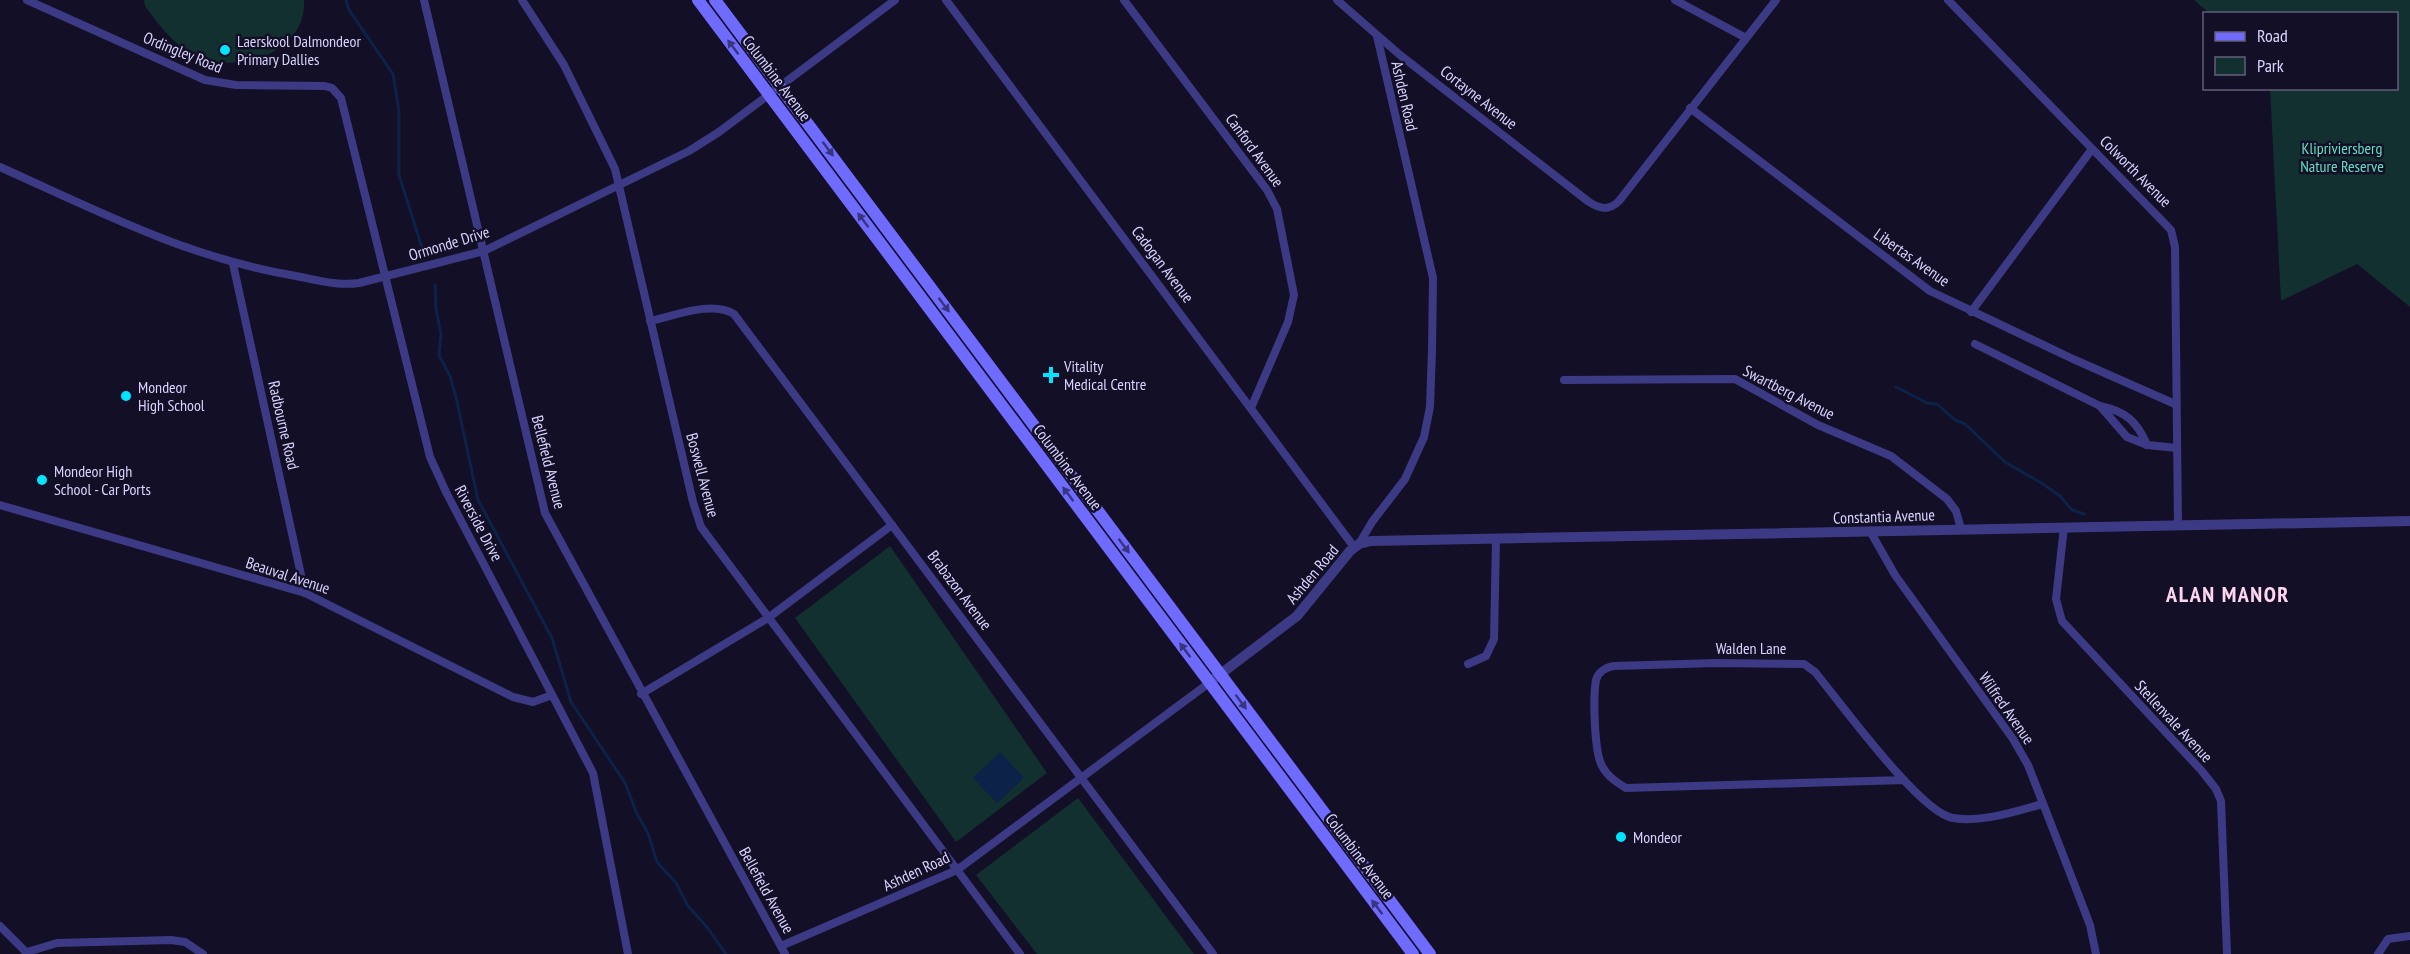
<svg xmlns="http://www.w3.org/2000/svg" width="2410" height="954" viewBox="0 0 2410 954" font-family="'PT Sans Narrow',sans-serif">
	<rect width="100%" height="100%" fill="#130f26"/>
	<!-- green -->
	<g fill="#12302f">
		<path d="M 144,0 L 304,0 C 307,53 238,75 197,56 C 173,45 161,27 145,6 Z"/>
		<path d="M 2194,0 L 2410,0 L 2410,307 L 2357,264 L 2281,301 L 2270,89 L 2396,88 L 2396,14 L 2209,13 Z"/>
		<path d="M 890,546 L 1047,773 L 956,842 L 795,618 Z"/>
		<path d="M 1078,798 L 1194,954 L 1037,954 L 976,875 Z"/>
	</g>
	<!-- water -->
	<path fill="#0c2248" d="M 1000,752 L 1024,778 L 997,803 L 973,778 Z"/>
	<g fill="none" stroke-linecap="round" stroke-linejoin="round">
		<!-- stream -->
		<g stroke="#0c2248" stroke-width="3">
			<path d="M 346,0 L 349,10 L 393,74 L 399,111 L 399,175 L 424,254"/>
			<path d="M 435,285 L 436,309 L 441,334 L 439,355 L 450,376 L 456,397 L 478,500 L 552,638 L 571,702 L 625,783 L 637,814 L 648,833 L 657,862 L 676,883 L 688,906 L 707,927 L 726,954"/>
			<path d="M 1896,387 L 1927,403 L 1937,404 L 1955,420 L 1965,424 L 2005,462 L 2043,484 L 2060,496 L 2072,510 L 2084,514"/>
		</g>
		<!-- minor -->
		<g stroke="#3d3a85" stroke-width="8">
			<path d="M 27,0 L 205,80 L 236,85 L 325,86 L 332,88 L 341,98 L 430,457 L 446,492 L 593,773 L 628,954"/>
			<path d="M 424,0 L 545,513 L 785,954"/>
			<path d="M 522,0 L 564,65 L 615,169 L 693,502 L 701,527 L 1020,954"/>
			<path d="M 946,0 L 1354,547"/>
			<path d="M 1124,0 L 1267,190 L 1277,209 L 1294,295 L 1288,322 L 1251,408"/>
			<path d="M 1337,0 L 1400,55 L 1589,202 C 1600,209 1609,211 1619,201 L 1776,0"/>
			<path d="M 1675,0 L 1746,38"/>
			<path d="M 1948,0 L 2171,230 L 2175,247 L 2178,525"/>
			<path d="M 1690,108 L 1930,291 L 2073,359 L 2175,404"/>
			<path d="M 0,167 C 98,211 188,258 296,276 C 317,280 338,286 359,283 L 484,251 L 689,151 L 719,132 L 895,0"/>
			<path d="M 233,264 L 305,593"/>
			<path d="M 1971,312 L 2092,149"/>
			<path d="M 650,321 C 674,316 712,300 734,314 L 1213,954"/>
			<path d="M 1975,344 L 2100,406 L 2127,437 L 2147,445 L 2177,448"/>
			<path d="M 1564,380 L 1735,379 L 1818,425 L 1891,456 L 1947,499 L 1956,511 L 1961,529"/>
			<path d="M 2100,406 C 2125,411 2137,421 2147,445"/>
			<path d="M 0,505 L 305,593 L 513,697 L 533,702 L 552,695"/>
			<path d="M 2064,527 L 2056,599 L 2062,621 L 2201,770 L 2216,789 L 2221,801 L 2227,954"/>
			<path d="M 1870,531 L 1895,575 L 2013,739 L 2028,765 L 2065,860 L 2090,925 L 2096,954"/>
			<path d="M 1359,544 L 1372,522 L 1405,479 L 1424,437 L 1430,407 L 1432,350 L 1433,278 L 1377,36"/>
			<path d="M 1468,664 L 1486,656 L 1494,639 L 1496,540"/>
			<path d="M 641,694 L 768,618 L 892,525"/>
			<path d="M 1904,780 L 1626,788 C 1616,782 1607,776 1602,766 C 1594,751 1593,697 1596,680 C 1598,672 1606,667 1614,666 L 1716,663 L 1804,664 L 1815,672 C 1840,702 1920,813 1953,818 C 1982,823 2015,811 2043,804"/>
			<path d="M 0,926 L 28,954"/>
			<path d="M 781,946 L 957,870 L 1209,683"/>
			<path d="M 27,952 L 57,943 L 171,940 L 185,942 L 203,954"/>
			<path d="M 2378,954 L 2388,939 L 2410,936"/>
		</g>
		<!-- tertiary -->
		<path stroke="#3d3a85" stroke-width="10" d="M 1214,679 L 1297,616 L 1350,551 L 1359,544 L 1371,541 L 2410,521"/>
		<!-- secondary -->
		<g stroke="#6f6bff" stroke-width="12">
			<path d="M 698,0 L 1413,954"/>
			<path d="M 715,0 L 1430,954"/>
		</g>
	</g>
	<!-- one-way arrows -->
	<defs><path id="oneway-solid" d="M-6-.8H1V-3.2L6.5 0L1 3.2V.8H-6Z" transform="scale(1.5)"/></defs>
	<g fill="#38347d">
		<use href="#oneway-solid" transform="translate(733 47) rotate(-127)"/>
		<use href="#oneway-solid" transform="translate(828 149) rotate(53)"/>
		<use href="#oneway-solid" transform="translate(863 220) rotate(-127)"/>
		<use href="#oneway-solid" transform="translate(944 305) rotate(53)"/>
		<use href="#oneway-solid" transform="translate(1068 494) rotate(-127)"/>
		<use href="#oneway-solid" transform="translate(1124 546) rotate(53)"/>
		<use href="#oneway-solid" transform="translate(1185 650) rotate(-127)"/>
		<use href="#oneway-solid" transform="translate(1241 702) rotate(53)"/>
		<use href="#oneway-solid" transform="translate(1377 907) rotate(-127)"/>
	</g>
	<!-- markers -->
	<g fill="#00e5ff" stroke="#130f26" stroke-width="2">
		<circle cx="225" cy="50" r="6"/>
		<path d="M1048 366h6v6h6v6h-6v6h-6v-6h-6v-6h6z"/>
		<circle cx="126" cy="396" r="6"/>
		<circle cx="42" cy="480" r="6"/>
		<circle cx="1621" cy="837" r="6"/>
	</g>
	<g text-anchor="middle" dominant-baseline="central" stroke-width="5" stroke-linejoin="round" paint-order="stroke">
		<!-- poi labels -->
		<g font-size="16" fill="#d9d4ff" stroke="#130f26" text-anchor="start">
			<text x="237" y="41">Laerskool Dalmondeor<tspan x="237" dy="18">Primary Dallies</tspan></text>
			<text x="1064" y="366">Vitality<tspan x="1064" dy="18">Medical Centre</tspan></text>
			<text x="138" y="387">Mondeor<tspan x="138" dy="18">High School</tspan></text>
			<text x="54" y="471">Mondeor High<tspan x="54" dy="18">School - Car Ports</tspan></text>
			<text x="1633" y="837">Mondeor</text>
		</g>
		<!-- street labels -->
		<g font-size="16" fill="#d9d4ff" stroke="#130f26">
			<text transform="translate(183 52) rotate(22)">Ordingley Road</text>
			<text transform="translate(777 78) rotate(53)">Columbine Avenue</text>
			<text transform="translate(1405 96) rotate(77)">Ashden Road</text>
			<text transform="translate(1479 97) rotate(38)">Cortayne Avenue</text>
			<text transform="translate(1255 150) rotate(54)">Canford Avenue</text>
			<text transform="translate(2136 171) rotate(45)">Colworth Avenue</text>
			<text transform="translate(449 243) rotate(-17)">Ormonde Drive</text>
			<text transform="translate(1912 257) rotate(35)">Libertas Avenue</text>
			<text transform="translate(1163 264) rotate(53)">Cadogan Avenue</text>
			<text transform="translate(1789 392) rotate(27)">Swartberg Avenue</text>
			<text transform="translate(284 425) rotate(77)">Radbourne Road</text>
			<text transform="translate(549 462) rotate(76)">Bellefield Avenue</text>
			<text transform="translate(1068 467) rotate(53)">Columbine Avenue</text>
			<text transform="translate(703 475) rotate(75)">Boswell Avenue</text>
			<text transform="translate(1884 516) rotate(-2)">Constantia Avenue</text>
			<text transform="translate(479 523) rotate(62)">Riverside Drive</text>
			<text transform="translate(1312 574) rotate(-50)">Ashden Road</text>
			<text transform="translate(288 575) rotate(18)">Beauval Avenue</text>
			<text transform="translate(960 590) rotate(53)">Brabazon Avenue</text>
			<text x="1751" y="648">Walden Lane</text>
			<text transform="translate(2007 708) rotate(55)">Wilfred Avenue</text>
			<text transform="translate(2174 721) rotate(47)">Stellenvale Avenue</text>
			<text transform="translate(1360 856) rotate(53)">Columbine Avenue</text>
			<text transform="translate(916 871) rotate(-25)">Ashden Road</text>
			<text transform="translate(767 890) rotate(61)">Bellefield Avenue</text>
		</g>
		<!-- park labels -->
		<g font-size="16" fill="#5fe0c0" stroke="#130f26">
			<text x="2342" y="148">Klipriviersberg<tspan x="2342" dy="18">Nature Reserve</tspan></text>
		</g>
		<!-- district labels -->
		<g font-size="22" font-weight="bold" letter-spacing="1.5" fill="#ffd6f0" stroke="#130f26">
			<text x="2228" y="594">ALAN MANOR</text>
		</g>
	</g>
	<!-- legend -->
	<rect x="2203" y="12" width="195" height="78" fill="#130f26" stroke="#625e7d" stroke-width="1.5"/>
	<rect x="2215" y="32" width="30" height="9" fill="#6f6bff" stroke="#625e7d" stroke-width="1.5"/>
	<text x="2257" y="42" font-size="18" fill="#d9d4ff">Road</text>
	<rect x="2215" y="57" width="30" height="18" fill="#12302f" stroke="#625e7d" stroke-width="1.5"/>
	<text x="2257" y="72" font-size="18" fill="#d9d4ff">Park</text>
</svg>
